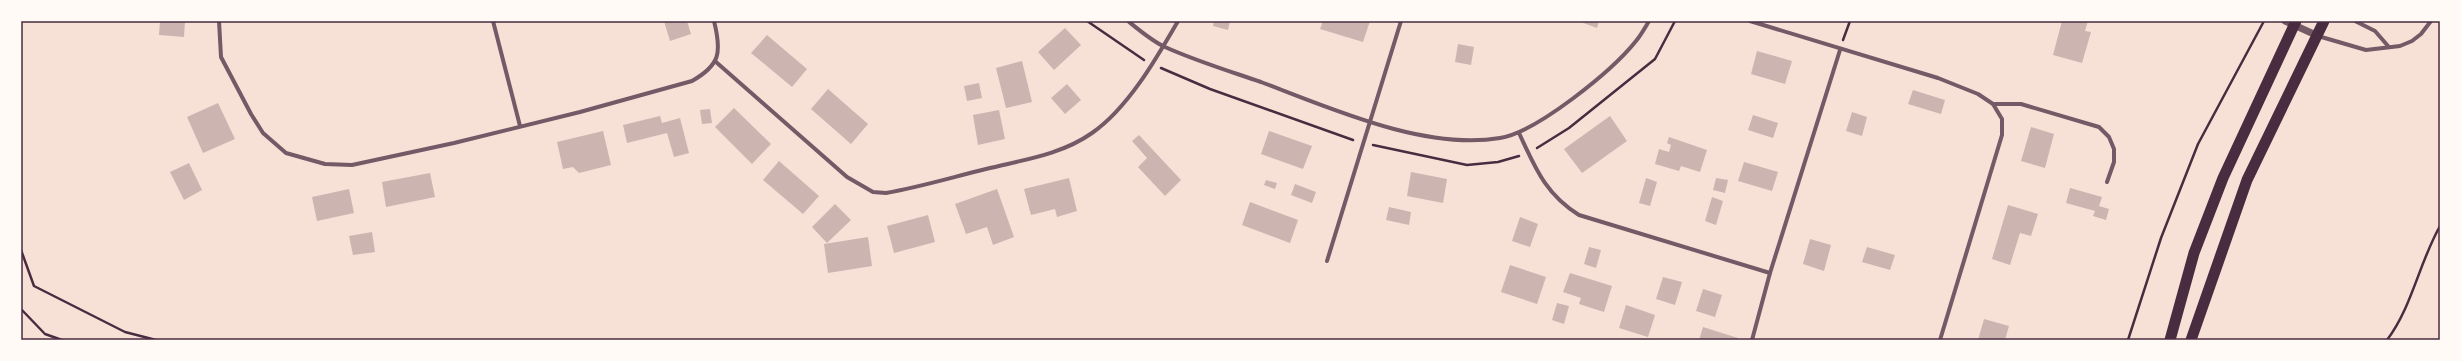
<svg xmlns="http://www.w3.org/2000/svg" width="2461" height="361" viewBox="0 0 2461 361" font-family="Merriweather,serif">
	<rect width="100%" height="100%" fill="#f7e1d7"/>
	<!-- building -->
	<g fill="#ccb4b1">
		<path d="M 160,21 L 185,21 L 184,37 L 159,35 Z"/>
		<path d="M 664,21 L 687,21 L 691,34 L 670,41 Z"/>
		<path d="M 1214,21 L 1230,21 L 1228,30 L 1213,26 Z"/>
		<path d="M 1323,21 L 1370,21 L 1363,42 L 1320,29 Z"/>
		<path d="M 1578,21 L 1599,21 L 1597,28 Z"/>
		<path d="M 2062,21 L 2088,21 L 2085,31 L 2091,32 L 2082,63 L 2053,55 Z"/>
		<path d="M 1065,28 L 1081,45 L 1054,70 L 1038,52 Z"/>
		<path d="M 767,35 L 807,69 L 792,87 L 751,53 Z"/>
		<path d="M 1458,44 L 1474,47 L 1471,65 L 1455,62 Z"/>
		<path d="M 1757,51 L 1792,61 L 1785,84 L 1751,74 Z"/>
		<path d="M 1022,61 L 1032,102 L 1006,108 L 996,68 Z"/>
		<path d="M 979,83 L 982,98 L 967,101 L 964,86 Z"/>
		<path d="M 1067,84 L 1081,100 L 1065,114 L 1051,98 Z"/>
		<path d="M 828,89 L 868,124 L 851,144 L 811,109 Z"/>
		<path d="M 1913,90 L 1945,100 L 1941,114 L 1908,104 Z"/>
		<path d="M 218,103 L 235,139 L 203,153 L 187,117 Z"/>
		<path d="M 734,108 L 771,144 L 752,164 L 715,127 Z"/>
		<path d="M 710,109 L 712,123 L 702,124 L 700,110 Z"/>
		<path d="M 999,110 L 1005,139 L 978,145 L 973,115 Z"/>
		<path d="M 1852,112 L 1867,117 L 1862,136 L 1846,131 Z"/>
		<path d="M 1753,115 L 1778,123 L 1773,138 L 1748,130 Z"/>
		<path d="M 660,116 L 662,123 L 680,118 L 689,153 L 674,157 L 667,133 L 627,143 L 623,125 Z"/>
		<path d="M 1610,116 L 1627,141 L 1582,173 L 1564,149 Z"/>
		<path d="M 2031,127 L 2054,134 L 2045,168 L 2021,161 Z"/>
		<path d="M 603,131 L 611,165 L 579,173 L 573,167 L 563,169 L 557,142 Z"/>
		<path d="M 1269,131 L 1312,146 L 1303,169 L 1261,154 Z"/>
		<path d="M 1139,135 L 1181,180 L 1165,196 L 1138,167 L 1147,158 L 1132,141 Z"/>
		<path d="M 1669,137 L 1707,150 L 1700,172 L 1681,166 L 1679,171 L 1655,164 L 1659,149 L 1669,152 L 1671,145 L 1667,143 Z"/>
		<path d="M 779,161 L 819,196 L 803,214 L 763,180 Z"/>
		<path d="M 1744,162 L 1778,172 L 1772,191 L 1738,181 Z"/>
		<path d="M 189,163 L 202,190 L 184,200 L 170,172 Z"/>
		<path d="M 1411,172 L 1447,179 L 1443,203 L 1407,196 Z"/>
		<path d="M 430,173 L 435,197 L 386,207 L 382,182 Z"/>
		<path d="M 1069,178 L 1077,211 L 1057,217 L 1055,209 L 1031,215 L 1024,189 Z"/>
		<path d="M 1646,178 L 1657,182 L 1650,206 L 1639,203 Z"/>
		<path d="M 1716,178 L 1728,180 L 1725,193 L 1713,190 Z"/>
		<path d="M 1266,180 L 1277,183 L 1275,189 L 1264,185 Z"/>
		<path d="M 1295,184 L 1316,192 L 1312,203 L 1291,195 Z"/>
		<path d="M 2070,188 L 2102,197 L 2099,206 L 2109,209 L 2106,220 L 2093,216 L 2095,211 L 2066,203 Z"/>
		<path d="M 349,189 L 354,213 L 317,221 L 312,197 Z"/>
		<path d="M 997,189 L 1014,237 L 993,245 L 987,227 L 966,234 L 955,204 Z"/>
		<path d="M 1712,197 L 1723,201 L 1716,225 L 1705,221 Z"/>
		<path d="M 1250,202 L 1298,220 L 1290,243 L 1242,225 Z"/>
		<path d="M 835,204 L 851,220 L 827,243 L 812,227 Z"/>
		<path d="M 2008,205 L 2038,214 L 2031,236 L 2020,233 L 2010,265 L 1992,259 Z"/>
		<path d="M 1389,207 L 1411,212 L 1409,225 L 1386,220 Z"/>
		<path d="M 928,215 L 935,242 L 894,253 L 887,226 Z"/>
		<path d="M 1520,217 L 1538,224 L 1530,247 L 1512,241 Z"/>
		<path d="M 372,232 L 375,252 L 353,255 L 349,236 Z"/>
		<path d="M 868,237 L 872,266 L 828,273 L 824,244 Z"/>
		<path d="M 1810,239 L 1831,245 L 1824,271 L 1803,264 Z"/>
		<path d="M 1589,247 L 1601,250 L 1596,268 L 1584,264 Z"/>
		<path d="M 1867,247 L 1895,255 L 1890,270 L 1862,262 Z"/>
		<path d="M 1510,265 L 1546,277 L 1537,304 L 1501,292 Z"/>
		<path d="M 1570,273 L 1612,286 L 1604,312 L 1579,304 L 1581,298 L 1563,292 Z"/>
		<path d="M 1663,277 L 1682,282 L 1675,305 L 1656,299 Z"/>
		<path d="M 1703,289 L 1722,295 L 1715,317 L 1696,311 Z"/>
		<path d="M 1557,303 L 1569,306 L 1564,324 L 1552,320 Z"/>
		<path d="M 1626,305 L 1655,315 L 1648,337 L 1619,328 Z"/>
		<path d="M 1984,319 L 2009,326 L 2005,340 L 1978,340 Z"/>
		<path d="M 1703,327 L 1738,338 L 1738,340 L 1699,340 Z"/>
	</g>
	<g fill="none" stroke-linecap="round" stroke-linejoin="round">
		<!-- path -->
		<g stroke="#4a2c40" stroke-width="2.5">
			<path d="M 1087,21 L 1144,60"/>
			<path d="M 1843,40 L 1850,21"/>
			<path d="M 1161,68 L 1210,89 L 1353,140"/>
			<path d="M 1373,145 L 1467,165 L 1498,162 L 1519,156"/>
			<path d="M 1537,148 L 1569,128 L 1655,59 L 1675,21"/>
			<path d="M 21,250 L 34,286 L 125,332 L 156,340"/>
			<path d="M 21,309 L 45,334 L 62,340"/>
			<path d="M 2128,340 L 2161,238 L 2198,144 L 2264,21"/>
			<path d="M 2387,340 C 2412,307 2419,263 2440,226"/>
		</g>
		<!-- minor -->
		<g stroke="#755966" stroke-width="4">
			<path d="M 219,21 L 221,57 L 251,114 L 263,133 L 286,153 L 325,164 L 352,165 L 454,143 L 580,112 L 692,81 C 720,65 722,53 714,21"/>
			<path d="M 493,21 L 520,126"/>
			<path d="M 1128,21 C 1139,30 1152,41 1165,47 C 1196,61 1229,71 1261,82 C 1330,108 1425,151 1500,138 C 1537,132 1612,71 1636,41 C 1641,35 1645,28 1649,21"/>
			<path d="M 1750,21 L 1938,78 L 1978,94 L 1993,104 L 2002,119 L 2002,135 L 1940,340"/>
			<path d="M 2355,21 L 2375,31 L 2388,46"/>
			<path d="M 2318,36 L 2366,50 L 2400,46 L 2412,41 L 2421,34 L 2431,21"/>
			<path d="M 716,62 L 847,177 L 873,192 L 886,193 C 920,187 953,177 986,169 C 1022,160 1061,155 1092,133 C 1128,108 1156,59 1178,21"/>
			<path d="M 1993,104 L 2021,104 L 2099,127 L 2109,137 L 2114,149 L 2114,162 L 2107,182"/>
			<path d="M 1519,133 C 1535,167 1545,194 1579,215 L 1770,273"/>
			<path d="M 1327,261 L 1401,21"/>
			<path d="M 1752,340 L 1770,273 L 1840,50"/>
		</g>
		<!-- tertiary -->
		<path stroke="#755966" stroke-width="7" d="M 2285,21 L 2316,35"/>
		<!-- trunk -->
		<g stroke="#4a2c40" stroke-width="11">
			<path d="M 2170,340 L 2194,253 L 2223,178 L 2296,21"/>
			<path d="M 2191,340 L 2247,180 L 2324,21"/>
		</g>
	</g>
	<!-- border -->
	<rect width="2461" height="361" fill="none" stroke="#fffaf5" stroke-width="44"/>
	<rect x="22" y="22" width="2417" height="317" fill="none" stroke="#4a2c40" stroke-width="1.5"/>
</svg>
